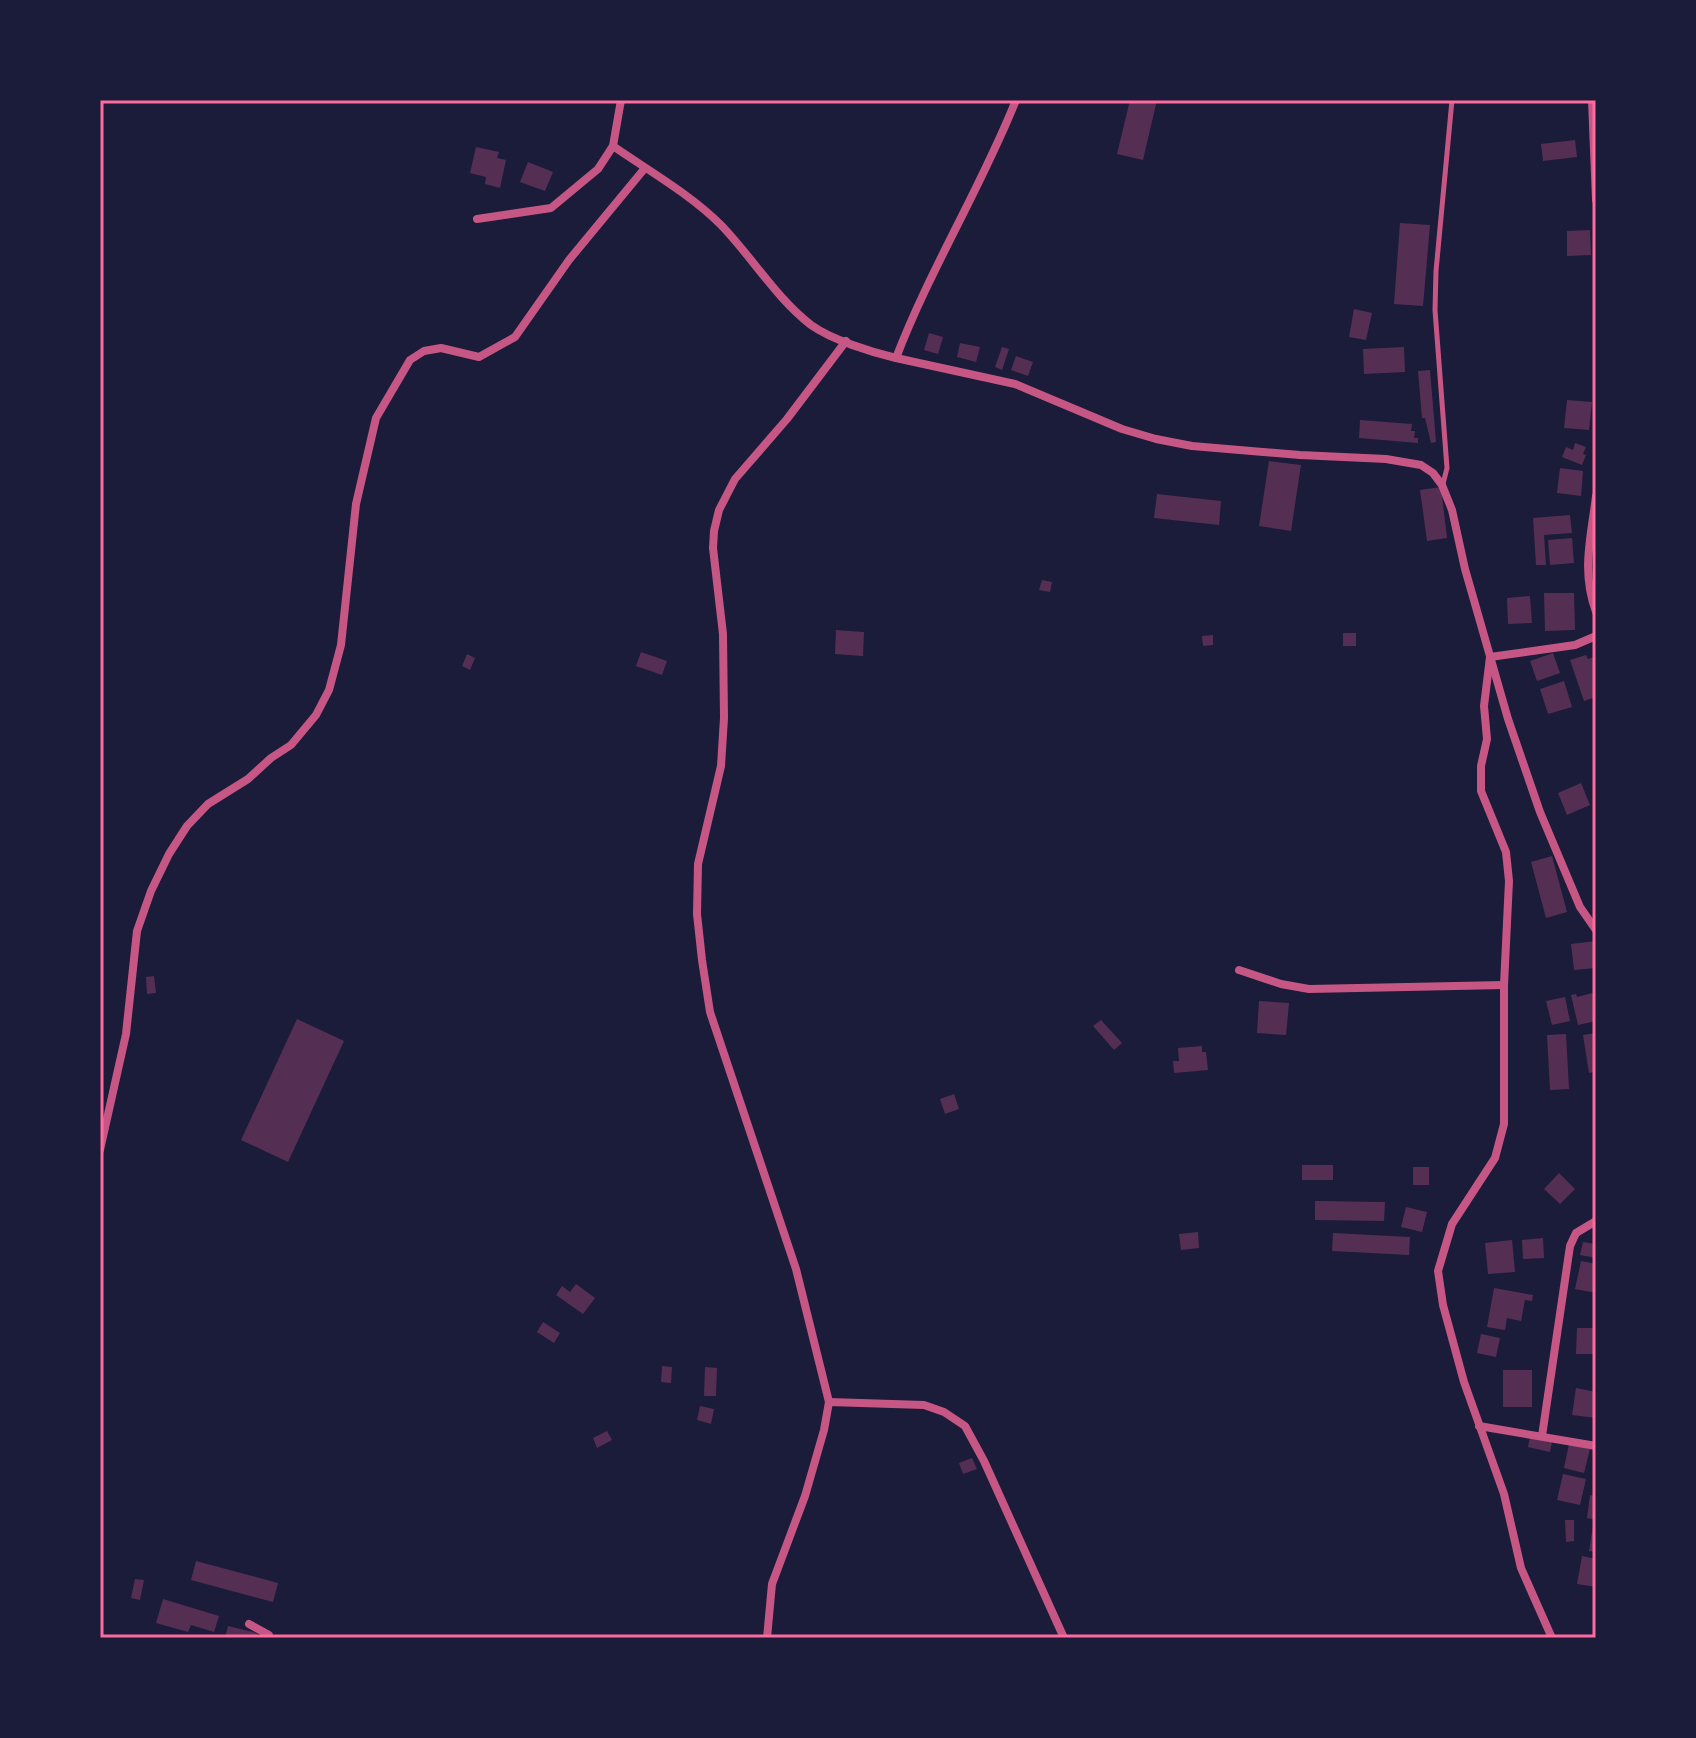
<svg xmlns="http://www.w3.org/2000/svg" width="1696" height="1738" viewBox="0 0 1696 1738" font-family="Barlow,sans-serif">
	<rect width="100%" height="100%" fill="#1b1b3a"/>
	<!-- building -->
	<g fill="#542f53">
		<path d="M 1130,100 L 1157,100 L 1143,160 L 1117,154 Z"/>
		<path d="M 1575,140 L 1577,157 L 1543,161 L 1541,144 Z"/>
		<path d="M 476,147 L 499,152 L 497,158 L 506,160 L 500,188 L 485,184 L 486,177 L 470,173 Z"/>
		<path d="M 528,162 L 553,172 L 545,191 L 520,182 Z"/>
		<path d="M 1400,223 L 1430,225 L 1423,306 L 1394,304 Z"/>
		<path d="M 1590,230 L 1591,255 L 1567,256 L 1567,231 Z"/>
		<path d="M 1354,309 L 1372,313 L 1366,340 L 1349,337 Z"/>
		<path d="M 929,333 L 943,337 L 938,354 L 924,350 Z"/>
		<path d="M 960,343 L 980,347 L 976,362 L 957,357 Z"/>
		<path d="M 1002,347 L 1009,349 L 1002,370 L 995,367 Z"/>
		<path d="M 1404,347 L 1405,372 L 1364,374 L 1363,349 Z"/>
		<path d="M 1016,356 L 1033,362 L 1028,376 L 1011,370 Z"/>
		<path d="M 1430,370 L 1436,442 L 1431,443 L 1425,418 L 1422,418 L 1418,371 Z"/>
		<path d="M 1567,400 L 1592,402 L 1589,430 L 1564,428 Z"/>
		<path d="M 1360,420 L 1412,424 L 1411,431 L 1415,431 L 1414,438 L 1418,438 L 1418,443 L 1359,438 Z"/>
		<path d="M 1575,443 L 1586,447 L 1583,454 L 1586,455 L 1582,465 L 1562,457 L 1566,447 L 1573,450 Z"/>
		<path d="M 1269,461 L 1301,465 L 1291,531 L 1259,526 Z"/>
		<path d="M 1560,468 L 1583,471 L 1581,496 L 1557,493 Z"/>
		<path d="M 1441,487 L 1447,538 L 1427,541 L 1420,490 Z"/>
		<path d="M 1157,494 L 1221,501 L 1219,525 L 1154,518 Z"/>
		<path d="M 1570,515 L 1572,533 L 1544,535 L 1546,565 L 1536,565 L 1533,518 Z"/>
		<path d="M 1572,538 L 1574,563 L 1550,565 L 1548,540 Z"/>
		<path d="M 1042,580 L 1052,582 L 1050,592 L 1039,590 Z"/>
		<path d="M 1544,593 L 1574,593 L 1575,630 L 1545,631 Z"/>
		<path d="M 1530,596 L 1532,623 L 1508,624 L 1507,598 Z"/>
		<path d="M 836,630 L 864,632 L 863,656 L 835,654 Z"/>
		<rect x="1343" y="633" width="13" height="13"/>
		<path d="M 1213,635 L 1213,645 L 1203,646 L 1202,636 Z"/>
		<path d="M 641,652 L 667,661 L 662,675 L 636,666 Z"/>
		<path d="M 1553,653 L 1560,673 L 1537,681 L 1530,661 Z"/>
		<path d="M 467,654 L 475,658 L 470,670 L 462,666 Z"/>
		<path d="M 1586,655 L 1588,659 L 1596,656 L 1596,697 L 1584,701 L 1570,660 Z"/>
		<path d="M 1564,681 L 1572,707 L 1548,714 L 1540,689 Z"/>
		<path d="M 1581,783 L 1590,805 L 1567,815 L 1558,793 Z"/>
		<path d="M 1552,856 L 1567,912 L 1546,918 L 1531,862 Z"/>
		<path d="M 1596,941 L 1596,968 L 1574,970 L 1571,944 Z"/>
		<path d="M 154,976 L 156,993 L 147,994 L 146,977 Z"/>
		<path d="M 1596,992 L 1596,1021 L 1578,1025 L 1571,995 L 1576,994 L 1577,997 Z"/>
		<path d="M 1565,997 L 1570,1021 L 1552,1025 L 1546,1001 Z"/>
		<path d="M 1259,1001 L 1289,1003 L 1286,1035 L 1257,1033 Z"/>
		<path d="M 297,1019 L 344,1041 L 288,1162 L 241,1140 Z"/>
		<path d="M 1101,1020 L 1122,1043 L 1114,1050 L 1093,1026 Z"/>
		<path d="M 1596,1033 L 1596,1072 L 1589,1073 L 1583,1035 Z"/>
		<path d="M 1566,1034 L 1569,1089 L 1550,1090 L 1547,1035 Z"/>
		<path d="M 1202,1046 L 1202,1052 L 1206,1052 L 1208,1070 L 1174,1073 L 1173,1061 L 1179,1061 L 1178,1048 Z"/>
		<path d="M 954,1094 L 959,1109 L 945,1114 L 940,1099 Z"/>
		<rect x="1302" y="1165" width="31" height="15"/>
		<rect x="1413" y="1167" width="16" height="18"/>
		<path d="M 1559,1173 L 1575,1189 L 1560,1204 L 1544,1189 Z"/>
		<path d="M 1315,1201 L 1385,1202 L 1384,1221 L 1315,1220 Z"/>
		<path d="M 1406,1207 L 1427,1212 L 1422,1232 L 1401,1227 Z"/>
		<path d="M 1198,1232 L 1199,1248 L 1181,1250 L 1179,1234 Z"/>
		<path d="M 1333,1233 L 1410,1237 L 1409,1255 L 1332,1251 Z"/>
		<path d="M 1543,1238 L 1544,1258 L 1523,1259 L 1522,1240 Z"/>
		<path d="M 1512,1240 L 1515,1272 L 1488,1274 L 1485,1243 Z"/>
		<path d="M 1583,1242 L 1596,1244 L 1596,1258 L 1580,1255 Z"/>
		<path d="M 1581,1261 L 1596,1264 L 1596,1293 L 1575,1289 Z"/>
		<path d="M 576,1284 L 595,1298 L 583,1314 L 556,1295 L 562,1286 L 570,1292 Z"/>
		<path d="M 1494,1288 L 1533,1295 L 1532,1301 L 1525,1300 L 1521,1321 L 1507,1318 L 1505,1330 L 1487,1327 Z"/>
		<path d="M 543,1322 L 560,1333 L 554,1343 L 537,1332 Z"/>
		<path d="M 1577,1328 L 1596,1328 L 1596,1354 L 1576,1354 Z"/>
		<path d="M 1481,1334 L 1500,1338 L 1496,1357 L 1477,1353 Z"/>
		<path d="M 662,1366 L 672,1367 L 671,1383 L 661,1382 Z"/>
		<path d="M 705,1367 L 717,1368 L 716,1396 L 704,1396 Z"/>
		<rect x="1503" y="1370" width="29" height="37"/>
		<path d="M 1576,1388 L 1596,1392 L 1596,1418 L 1572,1415 Z"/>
		<path d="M 700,1406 L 714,1409 L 711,1424 L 697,1420 Z"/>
		<path d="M 607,1431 L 612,1440 L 597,1448 L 593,1438 Z"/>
		<path d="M 1530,1437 L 1552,1442 L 1550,1452 L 1528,1447 Z"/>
		<path d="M 1569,1444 L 1590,1449 L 1584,1473 L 1564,1468 Z"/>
		<path d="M 972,1458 L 977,1469 L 963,1474 L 959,1463 Z"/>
		<path d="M 1563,1474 L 1586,1479 L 1580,1505 L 1557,1500 Z"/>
		<path d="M 1590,1495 L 1596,1496 L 1596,1520 L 1587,1518 Z"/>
		<path d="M 1565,1520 L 1574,1520 L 1574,1541 L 1566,1542 Z"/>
		<path d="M 1594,1520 L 1596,1520 L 1596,1552 L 1589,1551 Z"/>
		<path d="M 1582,1556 L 1596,1559 L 1596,1587 L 1577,1584 Z"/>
		<path d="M 196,1561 L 278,1583 L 273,1602 L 191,1580 Z"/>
		<path d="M 135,1579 L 144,1580 L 140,1600 L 131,1598 Z"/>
		<path d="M 163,1599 L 219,1616 L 214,1632 L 191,1625 L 188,1632 L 156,1623 Z"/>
		<path d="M 228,1626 L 257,1633 L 256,1638 L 225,1638 Z"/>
	</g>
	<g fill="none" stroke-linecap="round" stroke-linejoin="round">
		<!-- service -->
		<path stroke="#c65784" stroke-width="5" d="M 1443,484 L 1447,468 L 1435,310 L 1436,271 L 1452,100"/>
		<!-- minor -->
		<g stroke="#c65784" stroke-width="8">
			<path d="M 621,100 L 613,146 C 649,171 690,194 721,225 C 752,257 776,298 811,325 C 832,340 871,352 896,358 C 930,269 981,188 1016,100"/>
			<path d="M 1592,100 L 1596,200"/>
			<path d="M 477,219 L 551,208 L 598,169 L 613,146"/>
			<path d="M 896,358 L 1015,384 L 1122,429 L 1156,439 L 1192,446 L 1300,455 L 1386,459 L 1421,465 L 1433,473 L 1442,485 L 1452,510 L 1465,569 L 1508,719 L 1540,812 L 1580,907 L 1596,930"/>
			<path d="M 1596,496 C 1591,538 1581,571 1596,612"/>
			<path d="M 1239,970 L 1281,984 L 1309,989 L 1504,985"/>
			<path d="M 100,1150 L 126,1034 L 137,931 L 151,891 L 169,854 L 187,826 L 208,804 L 248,779 L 271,758 L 291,745 L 316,715 L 329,690 L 341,645 L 356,504 L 376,418 L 410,360 L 424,351 L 441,348 L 479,357 L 515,337 L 569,260 L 645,168"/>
			<path d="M 829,1402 L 924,1405 L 944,1412 L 965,1426 L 984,1461 L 1064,1638"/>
			<path d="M 1479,1426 L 1596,1446"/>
			<path d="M 1542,1436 L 1570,1246 L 1576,1233 L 1596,1221"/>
			<path d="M 249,1624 L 269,1635 L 269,1638"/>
			<path d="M 767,1638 L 772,1584 L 805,1496 L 824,1430 L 829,1402 L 796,1269 L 710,1012 L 702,960 L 697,914 L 698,864 L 721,766 L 724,718 L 723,634 L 713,548 L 714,531 L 719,510 L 735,479 L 787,419 L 846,341"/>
			<path d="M 1552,1638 L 1521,1568 L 1504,1494 L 1464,1382 L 1443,1305 L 1438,1271 L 1452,1224 L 1495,1158 L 1504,1124 L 1504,985 L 1509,881 L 1506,852 L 1481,791 L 1481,766 L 1487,739 L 1484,706 L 1490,657 L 1575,645 L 1596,636"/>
		</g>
	</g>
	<!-- border -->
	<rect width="1696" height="1738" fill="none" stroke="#1b1b3a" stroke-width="204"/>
	<rect x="102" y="102" width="1492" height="1534" fill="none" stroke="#ff6b9d" stroke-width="3"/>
</svg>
